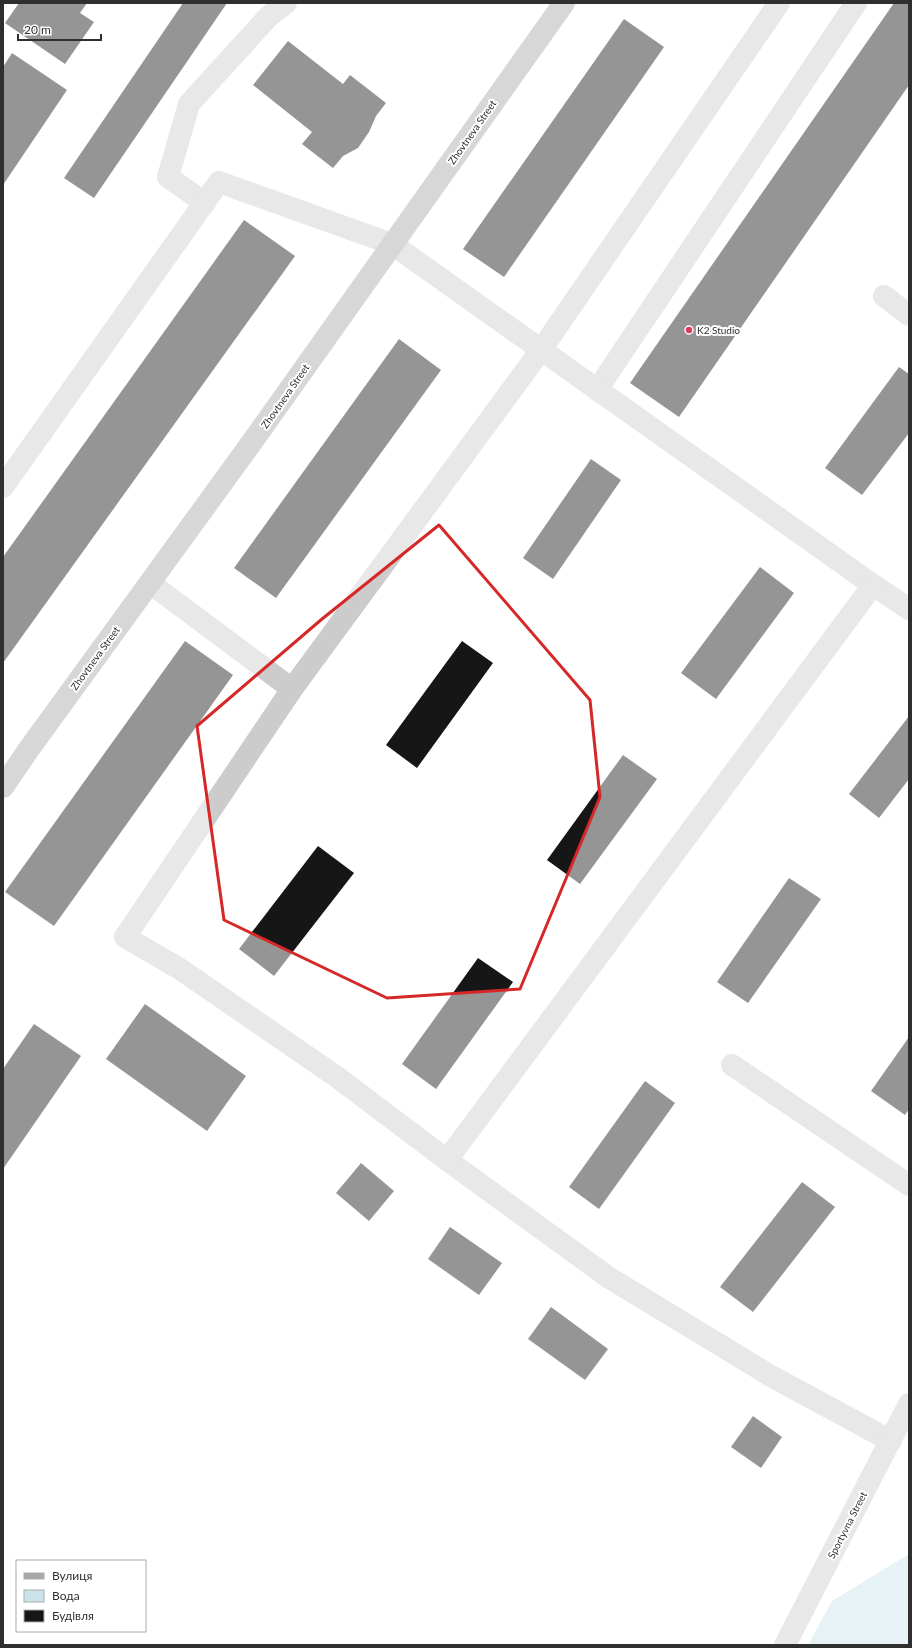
<svg xmlns="http://www.w3.org/2000/svg" width="912" height="1648" viewBox="0 0 912 1648" font-family="Lato,sans-serif">
	<rect width="100%" height="100%" fill="#fff"/>
	<!-- water -->
	<path fill="#cae2ea" d="M 909,1554 L 909,1645 L 808,1645 L 832,1601 Z"/>
	<!-- building -->
	<g fill="#161616">
		<path d="M 19,3 L 87,3 L 80,13 L 94,22 L 65,64 L 5,23 Z"/>
		<path d="M 183,3 L 227,3 L 94,198 L 64,178 Z"/>
		<path d="M 894,3 L 909,3 L 909,85 L 679,417 L 630,383 Z"/>
		<path d="M 624,19 L 664,47 L 504,277 L 463,249 Z"/>
		<path d="M 288,41 L 343,84 L 350,75 L 386,103 L 376,116 L 369,132 L 358,148 L 343,156 L 333,168 L 302,144 L 312,132 L 253,85 Z"/>
		<path d="M 12,53 L 67,90 L 3,185 L 3,67 Z"/>
		<path d="M 244,220 L 295,256 L 3,663 L 3,557 Z"/>
		<path d="M 399,339 L 441,370 L 276,598 L 234,568 Z"/>
		<path d="M 899,367 L 909,374 L 909,433 L 862,495 L 825,468 Z"/>
		<path d="M 591,459 L 621,480 L 553,579 L 523,558 Z"/>
		<path d="M 760,567 L 794,593 L 716,699 L 681,673 Z"/>
		<path d="M 185,641 L 233,675 L 54,926 L 5,892 Z"/>
		<path d="M 462,641 L 493,663 L 417,768 L 386,745 Z"/>
		<path d="M 909,716 L 909,779 L 879,818 L 849,794 Z"/>
		<path d="M 623,755 L 657,779 L 580,884 L 547,860 Z"/>
		<path d="M 318,846 L 354,873 L 274,976 L 239,949 Z"/>
		<path d="M 789,878 L 821,899 L 748,1003 L 717,982 Z"/>
		<path d="M 478,958 L 513,982 L 436,1089 L 402,1064 Z"/>
		<path d="M 145,1004 L 246,1076 L 207,1131 L 106,1059 Z"/>
		<path d="M 34,1024 L 81,1056 L 3,1169 L 3,1069 Z"/>
		<path d="M 909,1037 L 909,1109 L 905,1115 L 871,1091 Z"/>
		<path d="M 645,1081 L 675,1103 L 599,1209 L 569,1187 Z"/>
		<path d="M 361,1163 L 394,1191 L 369,1221 L 336,1193 Z"/>
		<path d="M 802,1182 L 835,1207 L 753,1312 L 720,1287 Z"/>
		<path d="M 450,1227 L 502,1263 L 479,1295 L 428,1259 Z"/>
		<path d="M 551,1307 L 608,1349 L 585,1380 L 528,1339 Z"/>
		<path d="M 753,1416 L 782,1437 L 761,1468 L 731,1447 Z"/>
	</g>
	<g fill="none" stroke-linecap="round" stroke-linejoin="round">
		<!-- minor -->
		<g stroke="#ccc" stroke-width="22">
			<path d="M 779,3 L 541,350 L 292,689 L 125,937 L 180,969 L 337,1077 L 447,1160 L 608,1277 L 771,1376 L 891,1441"/>
			<path d="M 205,203 L 168,177 L 189,104 L 269,16 L 286,3"/>
			<path d="M 884,296 L 909,315"/>
			<path d="M 597,390 L 856,3"/>
			<path d="M 3,487 L 219,182 L 392,244 L 873,585 L 909,609"/>
			<path d="M 150,583 L 292,689"/>
			<path d="M 732,1065 L 909,1185"/>
			<path d="M 447,1160 L 873,585"/>
			<path d="M 785,1645 L 909,1404"/>
		</g>
		<!-- major -->
		<path stroke="#a7a7a7" stroke-width="22" d="M 3,787 L 29,749 L 252,442 L 564,3"/>
	</g>
	<!-- marked area -->
	<path d="M0 0H912V1648H0ZM 439,525 L 590,700 L 600,797 L 520,989 L 387,998 L 224,920 L 197,726 L 322,619 Z" fill="#fff" fill-opacity=".55" fill-rule="evenodd"/>
	<path fill="none" stroke="#d62828" stroke-width="3" stroke-linejoin="round" d="M 439,525 L 590,700 L 600,797 L 520,989 L 387,998 L 224,920 L 197,726 L 322,619 Z"/>
	<!-- markers -->
	<circle fill="#db3b5c" stroke="#fff" stroke-width="1.5" cx="689" cy="330" r="4"/>
	<g text-anchor="middle" dominant-baseline="central" stroke-width="4" stroke-linejoin="round" paint-order="stroke">
		<!-- street labels -->
		<g font-size="10" fill="#2f2f2f" stroke="#fff">
			<text transform="translate(472 132) rotate(-55)">Zhovtneva Street</text>
			<text transform="translate(285 396) rotate(-55)">Zhovtneva Street</text>
			<text transform="translate(95 658) rotate(-54)">Zhovtneva Street</text>
			<text transform="translate(847 1525) rotate(-63)">Sportyvna Street</text>
		</g>
		<!-- poi labels -->
		<g font-size="10" fill="#2f2f2f" stroke="#fff" text-anchor="start">
			<text x="697" y="330">K2 Studio</text>
		</g>
	</g>
	<!-- border -->
	<rect width="912" height="1648" fill="none" stroke="#2f2f2f" stroke-width="8"/>
	<!-- legend -->
	<rect x="16" y="1560" width="130" height="72" fill="#ffffff" stroke="#acacac"/>
	<rect x="24" y="1573" width="20" height="6" fill="#a7a7a7" stroke="#acacac"/>
	<text x="52" y="1580" font-size="12" fill="#2f2f2f">Вулиця</text>
	<rect x="24" y="1590" width="20" height="12" fill="#cae2ea" stroke="#acacac"/>
	<text x="52" y="1600" font-size="12" fill="#2f2f2f">Вода</text>
	<rect x="24" y="1610" width="20" height="12" fill="#161616" stroke="#acacac"/>
	<text x="52" y="1620" font-size="12" fill="#2f2f2f">Будівля</text>
	<!-- scale -->
	<path d="M18 34v6h83v-6" fill="none" stroke="#2f2f2f" stroke-width="2"/>
	<text x="24" y="34" font-size="12" fill="#2f2f2f" stroke="#ffffff" stroke-width="3" paint-order="stroke">20 m</text>
</svg>
